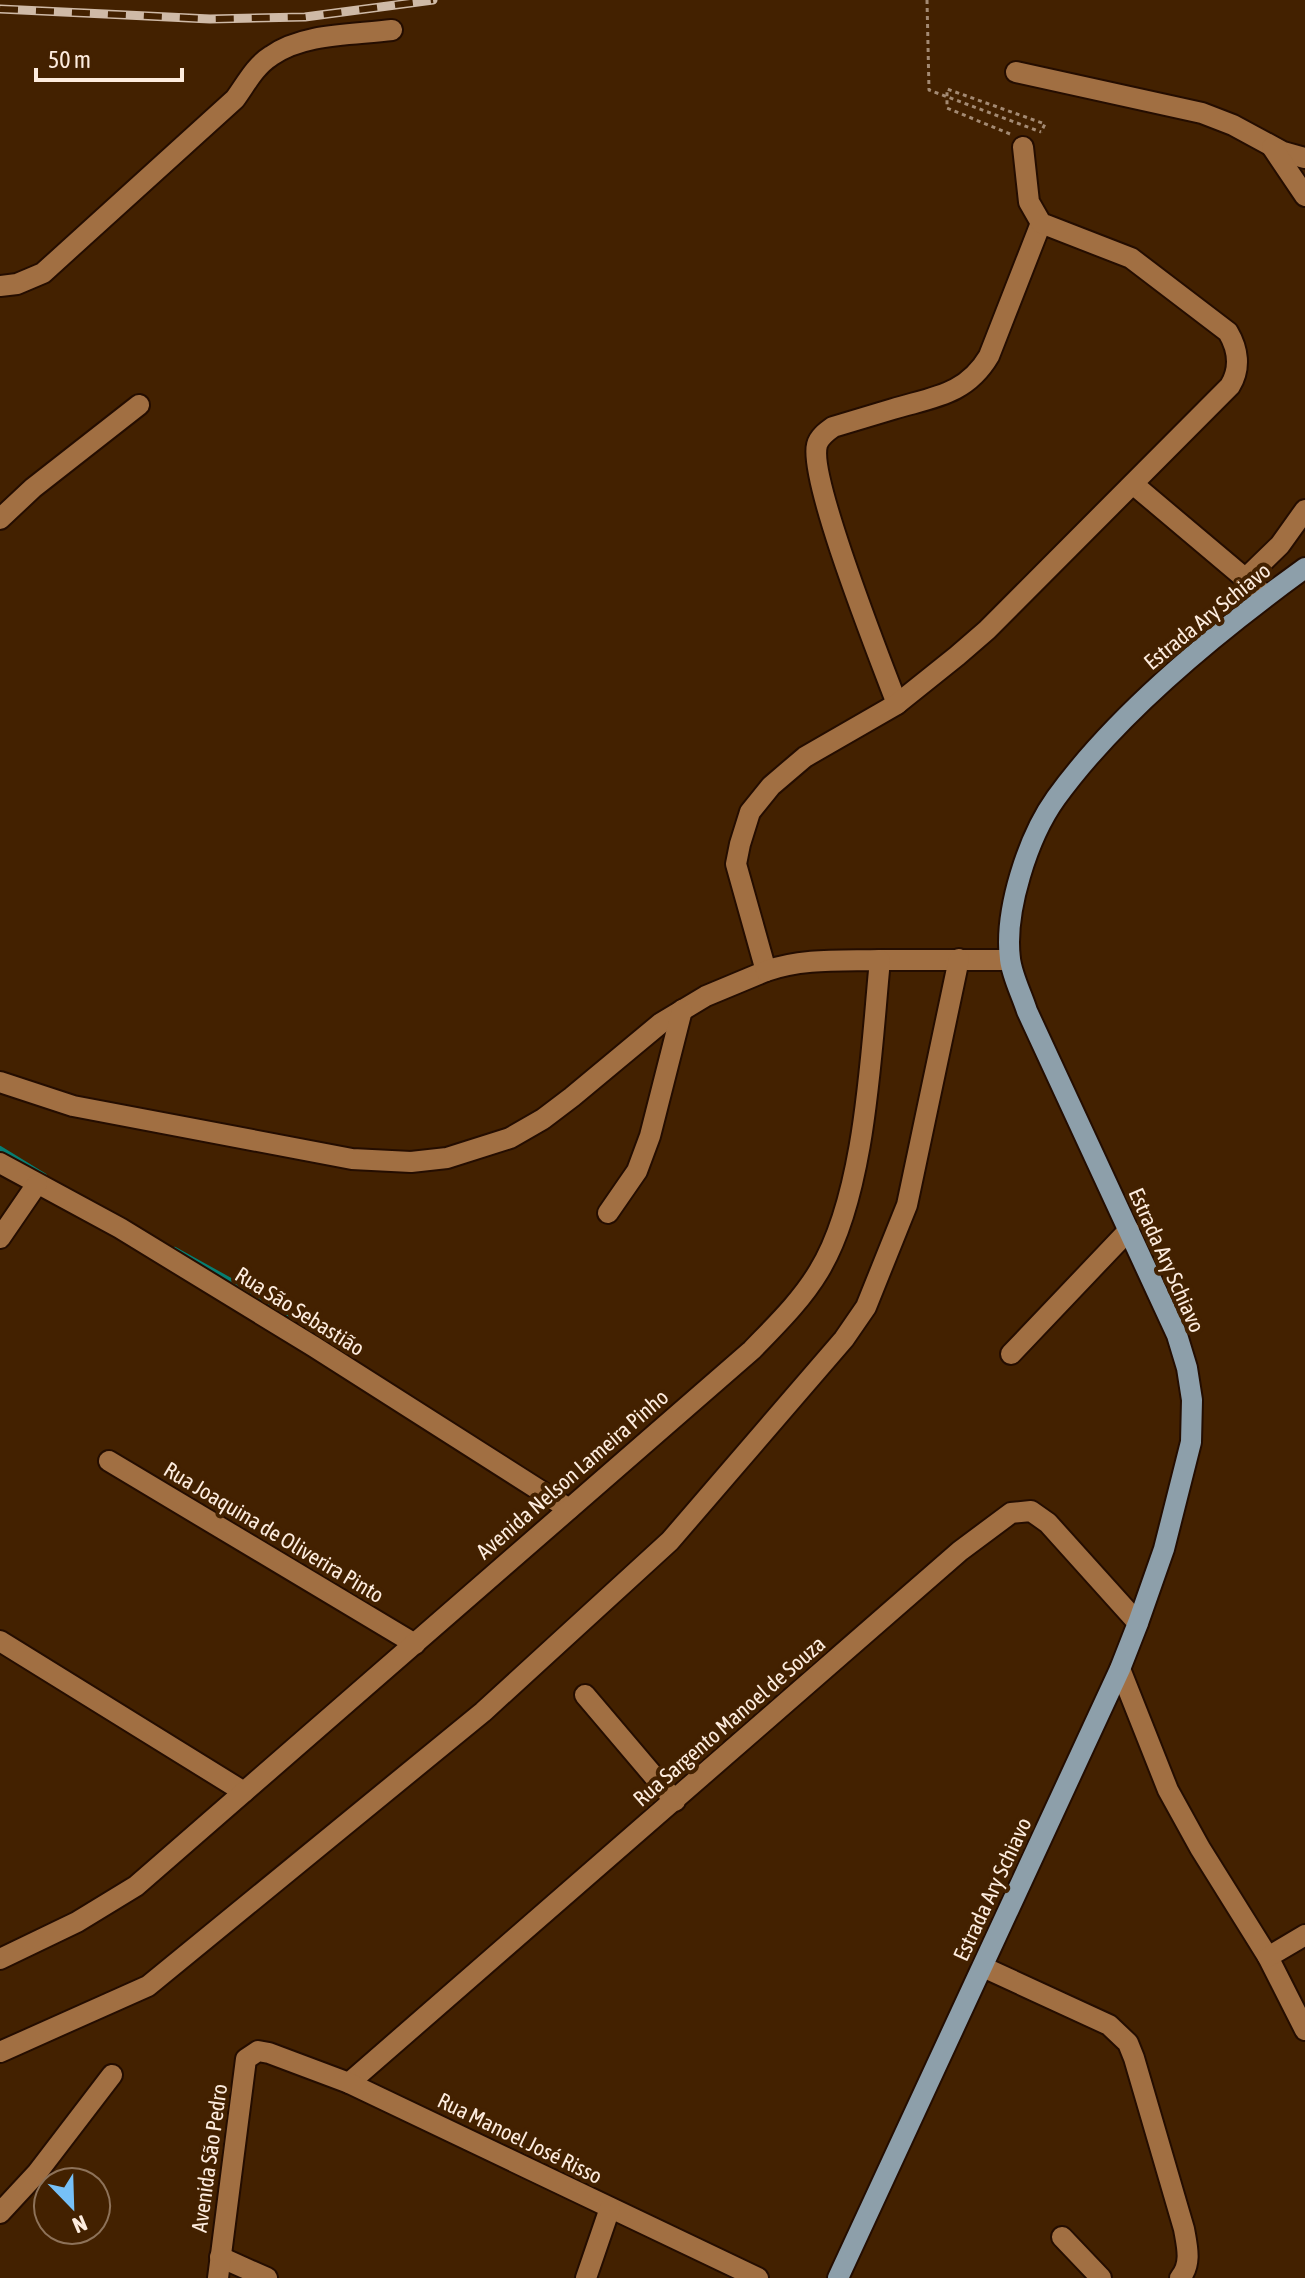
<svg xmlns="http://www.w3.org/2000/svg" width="1305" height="2278" viewBox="0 0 1305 2278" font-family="'Asap Condensed',sans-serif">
	<rect width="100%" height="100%" fill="#432100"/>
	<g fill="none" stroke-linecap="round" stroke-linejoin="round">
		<!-- stream -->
		<g stroke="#077e71" stroke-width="6">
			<path d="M 0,1149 L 44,1176"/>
			<path d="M 175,1250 L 295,1317"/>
		</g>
		<defs>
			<g id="minor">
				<path d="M 1016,72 L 1202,113 L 1233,125 L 1283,152 L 1305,158"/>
				<path d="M 1272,147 L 1305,196"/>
				<path d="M 0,286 L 17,284 L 43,273 L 235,99 C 246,84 255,66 271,56 C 303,33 353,35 392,30"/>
				<path d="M 1133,484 L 1266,596"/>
				<path d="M 0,519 L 33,488 L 139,405"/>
				<path d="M 1245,579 L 1280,545 L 1305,510"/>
				<path d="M 897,704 C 881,661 808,479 817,445 C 819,437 826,432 833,427 C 853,421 873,415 893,409 C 933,397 966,395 989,356 L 1041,223"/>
				<path d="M 880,960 L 1010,960"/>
				<path d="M 0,1082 L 73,1106 L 352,1159 L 411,1162 L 447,1158 L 510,1138 L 543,1119 L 572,1097 L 661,1023 L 706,996 L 766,971 L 736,864 L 740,844 L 750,812 L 771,786 L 805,757 L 897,704 L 957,656 L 987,630 L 1230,386 C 1241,368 1238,349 1228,332 L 1131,258 L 1041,223 L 1029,202 L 1023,147"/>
				<path d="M 0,1163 L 120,1228 L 313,1346 L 569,1509"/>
				<path d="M 608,1213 L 637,1171 L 650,1136 L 682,1010"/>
				<path d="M 0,1238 L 37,1184"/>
				<path d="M 1011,1354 L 1129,1230"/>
				<path d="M 109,1461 L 415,1644"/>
				<path d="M 0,1641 L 244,1792"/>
				<path d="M 1120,1669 L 1168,1790 L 1200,1848 L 1268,1957 L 1305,2030"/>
				<path d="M 585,1695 L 675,1801"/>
				<path d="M 1268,1957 L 1305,1935"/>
				<path d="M 0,1959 L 77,1922 L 136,1886 L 752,1350 C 776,1325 801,1301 819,1271 C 866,1194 871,1050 880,960 C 842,961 803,958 766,971"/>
				<path d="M 983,1967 L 1109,2025 L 1128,2043 L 1134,2058 L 1184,2229 C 1187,2246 1192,2264 1180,2278"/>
				<path d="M 0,2052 L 148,1986 L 483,1712 L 670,1541 L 844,1339 L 866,1307 L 907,1205 L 959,959"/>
				<path d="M 349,2083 L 960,1551 L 1011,1513 L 1031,1511 L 1048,1523 L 1138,1623"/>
				<path d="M 0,2213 L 37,2173 L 112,2075"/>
				<path d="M 1062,2237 L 1101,2278"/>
				<path d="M 220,2257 L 267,2278"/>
				<path d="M 218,2278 L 246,2059 L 258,2051 L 269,2053 L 349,2083 L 758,2278"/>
				<path d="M 586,2278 L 610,2208"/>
			</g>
			<path id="major" d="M 838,2278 L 1120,1669 L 1138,1623 L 1164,1549 L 1191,1442 L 1192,1400 L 1187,1368 L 1177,1335 L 1027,1011 C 1022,995 1012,976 1010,959 C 1004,911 1028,837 1056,798 C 1119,711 1218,631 1305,568"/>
		</defs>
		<!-- minor casing -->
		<use href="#minor" stroke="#240d00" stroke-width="24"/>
		<!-- major casing -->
		<use href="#major" stroke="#240d00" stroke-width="24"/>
		<!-- path -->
		<path stroke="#a38a73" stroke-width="3" stroke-dasharray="4 4" stroke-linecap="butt" d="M 1010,134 L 947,108 L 947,89 L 1045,124 L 1041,132"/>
		<!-- minor -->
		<use href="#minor" stroke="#a16f42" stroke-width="20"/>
		<!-- major -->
		<use href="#major" stroke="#8d9faa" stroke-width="20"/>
		<defs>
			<path id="rail" d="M 0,9 L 210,19 L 305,17 L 433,0"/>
		</defs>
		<!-- rail casing -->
		<use href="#rail" stroke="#cfbaa7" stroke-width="9"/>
		<!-- rail -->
		<use href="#rail" stroke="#432100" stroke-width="6" stroke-dasharray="18" stroke-linecap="butt"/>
		<!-- path-bridge -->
		<path stroke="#a38a73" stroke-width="3" stroke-dasharray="4 4" stroke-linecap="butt" d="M 927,0 L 929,90 L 1041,132"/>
	</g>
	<g text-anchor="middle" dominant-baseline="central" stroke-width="8" stroke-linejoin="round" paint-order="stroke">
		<!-- street labels -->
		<g font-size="22" fill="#fdecde" stroke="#432100">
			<text transform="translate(1207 616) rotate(-39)">Estrada Ary Schiavo</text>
			<text transform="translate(1167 1260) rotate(66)">Estrada Ary Schiavo</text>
			<text transform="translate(300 1311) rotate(32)">Rua São Sebastião</text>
			<text transform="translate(572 1474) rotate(-41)">Avenida Nelson Lameira Pinho</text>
			<text transform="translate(274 1532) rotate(31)">Rua Joaquina de Oliverira Pinto</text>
			<text transform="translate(729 1721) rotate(-41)">Rua Sargento Manoel de Souza</text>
			<text transform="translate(992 1889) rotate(-65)">Estrada Ary Schiavo</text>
			<text transform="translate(520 2138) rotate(26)">Rua Manoel José Risso</text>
			<text transform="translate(209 2158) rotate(-82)">Avenida São Pedro</text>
		</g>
	</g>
	<!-- north arrow -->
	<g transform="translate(72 2206) rotate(157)"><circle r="38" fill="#432100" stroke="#8d7259" stroke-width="2"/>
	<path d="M0-6L14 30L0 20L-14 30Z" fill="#76c0f7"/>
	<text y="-12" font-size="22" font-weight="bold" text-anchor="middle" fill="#fdecde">N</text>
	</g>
	<!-- scale -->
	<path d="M36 68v12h146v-12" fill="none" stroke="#fdecde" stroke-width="4"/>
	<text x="48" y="68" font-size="24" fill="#fdecde" stroke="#432100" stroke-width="6" paint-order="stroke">50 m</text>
</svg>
